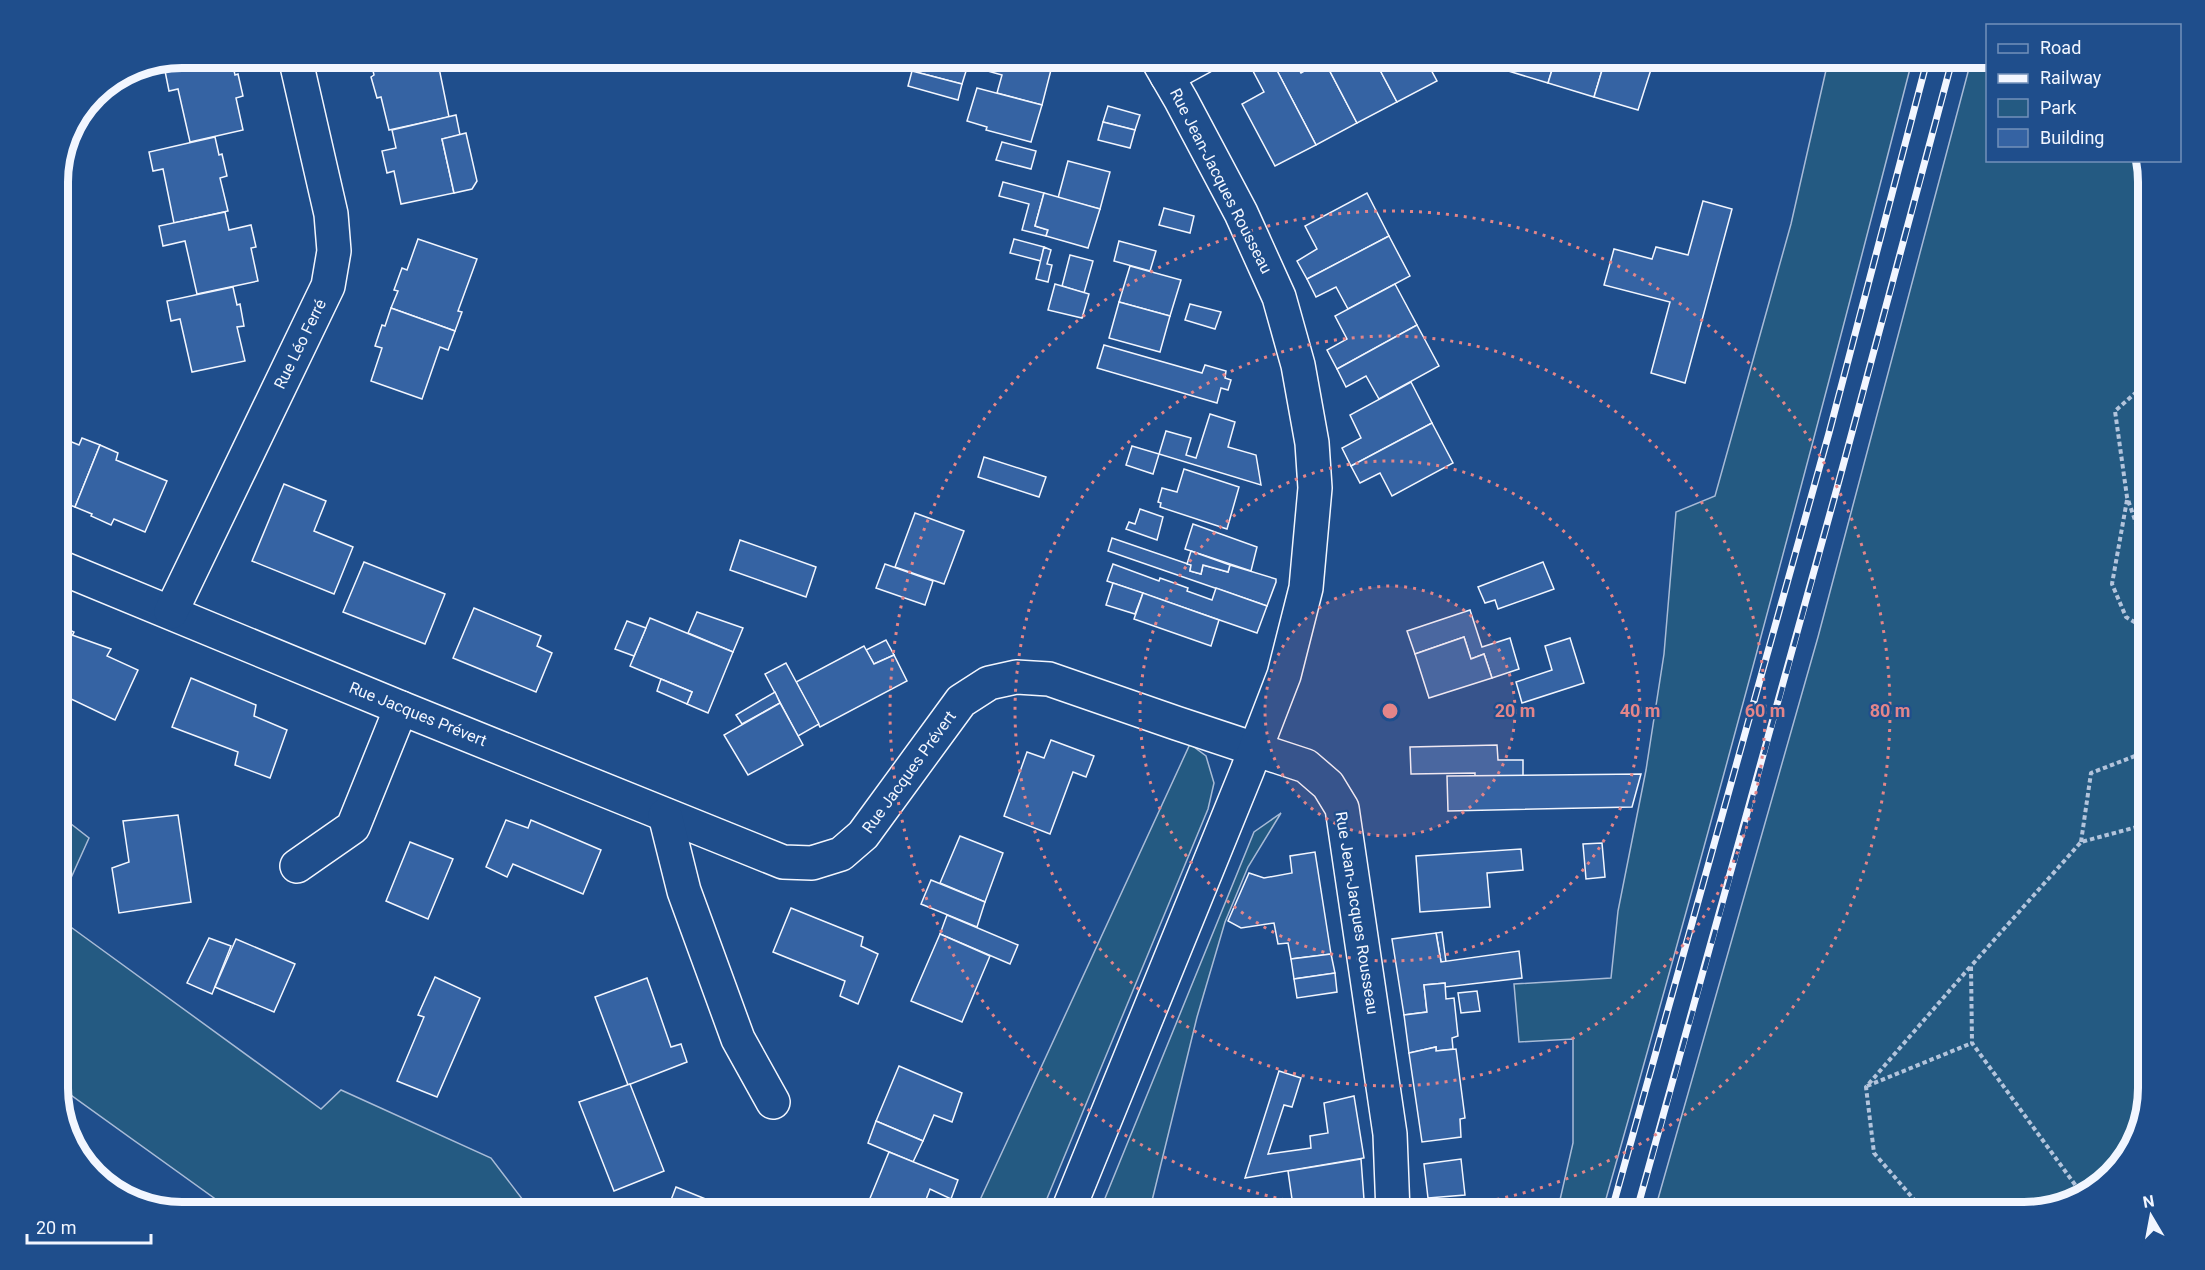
<svg xmlns="http://www.w3.org/2000/svg" width="2205" height="1270" viewBox="0 0 2205 1270" font-family="Roboto,sans-serif">
	<rect width="100%" height="100%" fill="#1f4e8c"/>
	<!-- green -->
	<g fill="#245a82" stroke="#a8bbd7" stroke-width="1.5">
		<path d="M 1829,57 L 1913,57 C 1814,443 1711,829 1602,1213 L 1557,1213 L 1573,1143 L 1573,1039 L 1519,1042 L 1514,984 L 1611,978 L 1618,911 L 1646,770 L 1664,654 L 1676,512 L 1715,496 L 1791,224 Z"/>
		<path d="M 1972,57 L 1987,57 L 1988,160 L 2144,161 L 2148,173 L 2148,1089 L 2132,1151 L 2086,1196 L 2024,1213 L 1654,1213 L 1818,637 Z"/>
		<path d="M 1190,744 L 1206,756 L 1214,783 L 1208,809 L 1041,1213 L 974,1213 Z"/>
		<path d="M 57,813 L 89,838 L 57,909 Z"/>
		<path d="M 1281,813 L 1248,867 L 1225,922 L 1197,1017 L 1149,1213 L 1099,1213 L 1254,832 Z"/>
		<path d="M 57,917 L 321,1109 L 341,1090 L 491,1158 L 529,1208 L 540,1213 L 235,1213 L 57,1085 Z"/>
	</g>
	<!-- building -->
	<g fill="#3563a3" stroke="#f2f6ff" stroke-width="1.5">
		<path d="M 181,57 L 227,57 L 171,70 L 169,59 Z"/>
		<path d="M 231,57 L 235,75 L 238,74 L 243,96 L 236,98 L 243,130 L 190,142 L 178,89 L 169,91 L 165,71 Z"/>
		<path d="M 440,57 L 441,62 L 438,63 L 449,117 L 389,130 L 381,97 L 377,98 L 371,77 L 374,75 L 370,58 Z"/>
		<path d="M 916,57 L 930,57 L 967,68 L 962,84 L 912,71 Z"/>
		<path d="M 988,57 L 1020,57 L 1052,66 L 1042,105 L 997,93 L 1002,75 L 984,70 Z"/>
		<path d="M 1021,57 L 1065,57 L 1062,69 Z"/>
		<path d="M 1279,57 L 1292,57 L 1301,73 L 1324,60 L 1357,123 L 1316,145 L 1272,61 Z"/>
		<path d="M 1331,57 L 1373,57 L 1397,102 L 1357,123 L 1324,60 Z"/>
		<path d="M 1373,57 L 1424,57 L 1437,81 L 1397,102 Z"/>
		<path d="M 1460,57 L 1509,57 L 1505,70 Z"/>
		<path d="M 1509,57 L 1556,57 L 1548,83 L 1505,70 Z"/>
		<path d="M 1556,57 L 1606,57 L 1594,97 L 1548,83 Z"/>
		<path d="M 1606,57 L 1655,57 L 1638,110 L 1594,97 Z"/>
		<path d="M 1272,61 L 1316,145 L 1275,166 L 1242,104 L 1264,92 L 1253,71 Z"/>
		<path d="M 912,71 L 962,84 L 958,100 L 908,86 Z"/>
		<path d="M 977,88 L 1042,105 L 1031,142 L 986,130 L 987,127 L 967,121 Z"/>
		<path d="M 1108,106 L 1140,115 L 1135,130 L 1103,122 Z"/>
		<path d="M 456,115 L 460,135 L 442,139 L 454,193 L 401,204 L 394,171 L 387,173 L 382,151 L 396,148 L 392,130 Z"/>
		<path d="M 1103,122 L 1135,130 L 1130,148 L 1098,140 Z"/>
		<path d="M 466,133 L 477,181 L 472,189 L 454,193 L 442,139 Z"/>
		<path d="M 215,137 L 219,155 L 222,154 L 227,176 L 220,178 L 228,211 L 174,223 L 163,169 L 153,171 L 149,152 Z"/>
		<path d="M 1002,142 L 1036,151 L 1031,169 L 996,160 Z"/>
		<path d="M 1068,161 L 1110,172 L 1100,209 L 1058,198 Z"/>
		<path d="M 1003,182 L 1044,193 L 1035,226 L 1048,230 L 1046,236 L 1022,230 L 1029,204 L 999,196 Z"/>
		<path d="M 1044,193 L 1100,209 L 1088,248 L 1046,236 L 1048,230 L 1035,226 Z"/>
		<path d="M 1367,193 L 1389,236 L 1307,279 L 1297,261 L 1317,249 L 1305,226 Z"/>
		<path d="M 1703,201 L 1732,209 L 1685,383 L 1651,373 L 1670,302 L 1604,285 L 1614,249 L 1652,259 L 1656,247 L 1688,255 Z"/>
		<path d="M 1164,208 L 1194,216 L 1190,233 L 1159,225 Z"/>
		<path d="M 225,212 L 229,230 L 251,225 L 256,247 L 251,248 L 258,281 L 197,294 L 185,241 L 163,246 L 159,226 Z"/>
		<path d="M 1389,236 L 1410,276 L 1348,309 L 1336,287 L 1316,297 L 1307,279 Z"/>
		<path d="M 418,239 L 477,259 L 458,311 L 462,312 L 455,331 L 391,308 L 398,291 L 394,290 L 402,268 L 407,270 Z"/>
		<path d="M 1014,239 L 1044,247 L 1041,261 L 1010,253 Z"/>
		<path d="M 1119,241 L 1156,251 L 1150,271 L 1114,261 Z"/>
		<path d="M 1044,247 L 1051,250 L 1047,264 L 1052,265 L 1048,282 L 1036,279 Z"/>
		<path d="M 1070,255 L 1093,261 L 1084,293 L 1062,286 Z"/>
		<path d="M 1130,266 L 1181,280 L 1170,316 L 1119,302 Z"/>
		<path d="M 1055,284 L 1089,294 L 1082,318 L 1048,310 Z"/>
		<path d="M 1395,284 L 1417,325 L 1337,369 L 1327,350 L 1347,339 L 1335,316 Z"/>
		<path d="M 233,287 L 237,305 L 240,304 L 244,326 L 237,327 L 245,361 L 192,372 L 180,319 L 171,321 L 167,301 Z"/>
		<path d="M 1119,302 L 1170,316 L 1160,352 L 1109,338 Z"/>
		<path d="M 1190,304 L 1221,312 L 1215,329 L 1185,320 Z"/>
		<path d="M 391,308 L 455,331 L 448,350 L 440,347 L 422,399 L 371,381 L 382,348 L 375,346 L 382,325 L 385,326 Z"/>
		<path d="M 1417,325 L 1439,366 L 1379,399 L 1366,376 L 1346,387 L 1337,369 Z"/>
		<path d="M 1104,345 L 1202,373 L 1205,365 L 1226,371 L 1225,378 L 1231,380 L 1228,390 L 1221,388 L 1217,403 L 1097,368 Z"/>
		<path d="M 1411,382 L 1432,423 L 1351,466 L 1342,448 L 1361,438 L 1350,415 Z"/>
		<path d="M 1210,414 L 1235,422 L 1228,447 L 1256,455 L 1261,485 L 1159,454 L 1166,431 L 1191,438 L 1186,455 L 1196,458 Z"/>
		<path d="M 1432,423 L 1453,463 L 1392,496 L 1380,473 L 1360,483 L 1351,466 Z"/>
		<path d="M 57,436 L 79,445 L 82,438 L 100,445 L 75,507 L 57,500 Z"/>
		<path d="M 100,445 L 118,453 L 116,460 L 167,481 L 145,532 L 114,519 L 111,525 L 91,516 L 92,514 L 75,507 Z"/>
		<path d="M 1132,446 L 1159,454 L 1153,474 L 1126,465 Z"/>
		<path d="M 984,457 L 1046,477 L 1039,497 L 978,477 Z"/>
		<path d="M 1184,469 L 1239,487 L 1227,529 L 1160,507 L 1161,503 L 1158,502 L 1162,488 L 1177,492 Z"/>
		<path d="M 284,484 L 326,501 L 314,531 L 353,547 L 334,594 L 252,561 Z"/>
		<path d="M 1140,509 L 1163,517 L 1157,540 L 1126,529 L 1129,522 L 1135,524 Z"/>
		<path d="M 915,513 L 964,531 L 944,584 L 895,567 Z"/>
		<path d="M 1193,524 L 1257,547 L 1251,571 L 1185,549 Z"/>
		<path d="M 1112,538 L 1191,565 L 1190,571 L 1201,574 L 1203,565 L 1228,572 L 1230,565 L 1276,579 L 1276,582 L 1267,606 L 1108,551 Z"/>
		<path d="M 740,540 L 816,567 L 806,597 L 730,570 Z"/>
		<path d="M 1191,551 L 1230,565 L 1228,572 L 1203,565 L 1201,574 L 1190,571 L 1191,565 L 1187,564 Z"/>
		<path d="M 364,562 L 445,594 L 425,644 L 343,612 Z"/>
		<path d="M 1543,562 L 1554,589 L 1498,609 L 1495,600 L 1485,603 L 1478,587 Z"/>
		<path d="M 885,564 L 933,581 L 925,605 L 876,588 Z"/>
		<path d="M 1113,564 L 1159,581 L 1160,578 L 1188,588 L 1187,591 L 1212,600 L 1216,588 L 1267,606 L 1257,633 L 1107,581 Z"/>
		<path d="M 1113,583 L 1143,593 L 1135,614 L 1106,605 Z"/>
		<path d="M 1143,593 L 1219,620 L 1211,646 L 1134,619 Z"/>
		<path d="M 474,608 L 541,636 L 537,646 L 552,653 L 536,692 L 453,658 Z"/>
		<path d="M 1470,610 L 1482,647 L 1510,638 L 1519,669 L 1492,678 L 1484,654 L 1471,659 L 1464,637 L 1415,654 L 1407,631 Z"/>
		<path d="M 697,612 L 743,628 L 733,652 L 688,633 Z"/>
		<path d="M 650,618 L 733,652 L 708,713 L 687,704 L 692,692 L 630,666 Z"/>
		<path d="M 627,621 L 646,628 L 634,656 L 615,649 Z"/>
		<path d="M 57,624 L 74,632 L 57,666 Z"/>
		<path d="M 72,635 L 111,649 L 107,656 L 138,670 L 115,720 L 65,696 L 62,703 L 57,701 L 57,666 Z"/>
		<path d="M 1464,637 L 1471,659 L 1484,654 L 1492,678 L 1429,698 L 1415,654 Z"/>
		<path d="M 1570,638 L 1584,683 L 1522,703 L 1516,682 L 1552,670 L 1545,646 Z"/>
		<path d="M 886,640 L 894,655 L 874,664 L 866,650 Z"/>
		<path d="M 864,646 L 874,664 L 894,655 L 907,681 L 820,727 L 796,682 Z"/>
		<path d="M 786,663 L 819,724 L 798,736 L 765,674 Z"/>
		<path d="M 191,678 L 256,705 L 254,716 L 287,730 L 270,778 L 235,765 L 238,752 L 172,727 Z"/>
		<path d="M 661,679 L 692,692 L 687,704 L 657,691 Z"/>
		<path d="M 775,692 L 780,703 L 742,724 L 736,715 Z"/>
		<path d="M 780,703 L 803,745 L 748,775 L 724,735 Z"/>
		<path d="M 1051,740 L 1094,756 L 1086,777 L 1073,772 L 1050,834 L 1004,816 L 1027,752 L 1044,758 Z"/>
		<path d="M 1497,745 L 1498,760 L 1523,760 L 1523,776 L 1475,776 L 1475,773 L 1411,774 L 1410,747 Z"/>
		<path d="M 1641,774 L 1632,807 L 1448,811 L 1447,776 Z"/>
		<path d="M 178,815 L 191,902 L 119,913 L 112,868 L 129,862 L 123,821 Z"/>
		<path d="M 506,820 L 528,828 L 531,820 L 601,850 L 583,894 L 513,864 L 507,877 L 486,867 Z"/>
		<path d="M 960,836 L 1003,853 L 985,902 L 940,883 Z"/>
		<path d="M 410,842 L 453,859 L 428,919 L 386,901 Z"/>
		<path d="M 1602,843 L 1605,877 L 1586,879 L 1583,844 Z"/>
		<path d="M 1521,849 L 1523,870 L 1487,873 L 1490,907 L 1420,912 L 1416,856 Z"/>
		<path d="M 1315,852 L 1331,954 L 1291,959 L 1288,943 L 1278,944 L 1274,923 L 1241,928 L 1228,921 L 1249,873 L 1264,878 L 1292,873 L 1290,856 Z"/>
		<path d="M 931,880 L 985,902 L 977,927 L 921,904 Z"/>
		<path d="M 791,908 L 863,937 L 861,946 L 878,954 L 858,1004 L 840,996 L 845,981 L 773,952 Z"/>
		<path d="M 947,915 L 1018,945 L 1010,964 L 940,934 Z"/>
		<path d="M 1442,932 L 1446,962 L 1441,962 L 1436,933 Z"/>
		<path d="M 1436,933 L 1441,962 L 1519,951 L 1522,978 L 1445,987 L 1445,983 L 1424,985 L 1427,1012 L 1404,1015 L 1392,939 Z"/>
		<path d="M 940,934 L 990,956 L 962,1022 L 911,1001 Z"/>
		<path d="M 209,938 L 231,946 L 212,994 L 187,983 Z"/>
		<path d="M 236,939 L 295,964 L 274,1012 L 215,987 Z"/>
		<path d="M 1331,954 L 1335,973 L 1294,979 L 1291,959 Z"/>
		<path d="M 1335,973 L 1337,992 L 1297,998 L 1294,979 Z"/>
		<path d="M 435,977 L 480,998 L 437,1097 L 397,1081 L 424,1017 L 418,1015 Z"/>
		<path d="M 647,978 L 671,1047 L 681,1044 L 687,1062 L 628,1085 L 595,997 Z"/>
		<path d="M 1445,983 L 1446,999 L 1454,998 L 1458,1036 L 1452,1038 L 1453,1049 L 1436,1051 L 1436,1047 L 1409,1053 L 1404,1015 L 1427,1012 L 1424,985 Z"/>
		<path d="M 1477,991 L 1480,1011 L 1461,1013 L 1458,993 Z"/>
		<path d="M 1436,1047 L 1436,1051 L 1456,1049 L 1465,1118 L 1460,1119 L 1461,1137 L 1422,1142 L 1409,1053 Z"/>
		<path d="M 899,1066 L 962,1093 L 952,1122 L 934,1115 L 923,1141 L 876,1121 Z"/>
		<path d="M 1279,1071 L 1301,1078 L 1292,1107 L 1284,1105 L 1268,1154 L 1311,1148 L 1310,1136 L 1328,1133 L 1324,1103 L 1354,1096 L 1364,1158 L 1245,1178 Z"/>
		<path d="M 630,1084 L 664,1171 L 614,1191 L 579,1102 Z"/>
		<path d="M 876,1121 L 923,1141 L 913,1162 L 868,1143 Z"/>
		<path d="M 889,1152 L 958,1180 L 951,1199 L 930,1189 L 921,1213 L 864,1213 Z"/>
		<path d="M 1361,1159 L 1365,1213 L 1294,1213 L 1288,1171 Z"/>
		<path d="M 1461,1159 L 1465,1195 L 1428,1198 L 1424,1164 Z"/>
		<path d="M 676,1187 L 740,1213 L 666,1213 Z"/>
	</g>
	<g fill="none" stroke-linecap="round" stroke-linejoin="round">
		<defs>
			<g id="street">
				<path d="M 1167,76 L 1202,57"/>
				<path d="M 57,566 L 401,708 L 783,862 L 812,863 L 841,854 L 863,835 L 961,701 L 989,683 L 1016,677 L 1049,679 L 1176,723 L 1306,766 L 1328,785 L 1342,808 L 1390,1134 L 1393,1213"/>
				<path d="M 171,612 L 328,286 L 334,251 L 331,214 L 295,57"/>
				<path d="M 665,815 L 684,891 L 738,1039 L 773,1102"/>
				<path d="M 297,866 L 353,827 L 401,708"/>
				<path d="M 1067,1213 L 1247,771 L 1284,675 L 1306,588 L 1315,488 L 1312,443 L 1298,365 L 1279,297 L 1241,213 L 1181,100 L 1156,57"/>
			</g>
		</defs>
		<!-- street casing -->
		<use href="#street" stroke="#f2f6ff" stroke-width="36"/>
		<!-- path -->
		<g stroke="#b3c4dc" stroke-width="4" stroke-dasharray="4.5 3" stroke-linecap="butt">
			<path d="M 2148,382 L 2115,411 L 2127,497 L 2148,558"/>
			<path d="M 2127,500 L 2112,584 L 2126,617 L 2148,630"/>
			<path d="M 2081,842 L 2091,773 L 2148,751"/>
			<path d="M 1970,967 L 1866,1087 L 1874,1153 L 1917,1203 L 2027,1212"/>
			<path d="M 1867,1086 L 1972,1043"/>
			<path d="M 2084,1197 L 1972,1043 L 1971,966 L 2081,842 L 2148,824"/>
		</g>
		<!-- street -->
		<use href="#street" stroke="#1f4e8c" stroke-width="33"/>
		<defs>
			<g id="rail">
				<path d="M 1611,1213 L 1829,433 L 1928,57"/>
				<path d="M 1636,1213 C 1745,829 1850,443 1953,57"/>
			</g>
		</defs>
		<!-- rail casing -->
		<use href="#rail" stroke="#f2f6ff" stroke-width="7"/>
		<!-- rail -->
		<use href="#rail" stroke="#1f4e8c" stroke-width="4.5" stroke-dasharray="14" stroke-linecap="butt"/>
	</g>
	<!-- distance rings -->
	<circle cx="1390" cy="711" r="125" fill="#e38589" fill-opacity=".12"/>
	<g fill="none" stroke="#e38589" stroke-width="3" stroke-dasharray="3 6">
		<circle cx="1390" cy="711" r="125"/>
		<circle cx="1390" cy="711" r="250"/>
		<circle cx="1390" cy="711" r="375"/>
		<circle cx="1390" cy="711" r="500"/>
	</g>
	<g text-anchor="middle" dominant-baseline="central" stroke-width="4.5" stroke-linejoin="round" paint-order="stroke">
		<!-- street labels -->
		<g font-size="16" fill="#f2f6ff" stroke="#1f4e8c">
			<text transform="translate(1221 181) rotate(63)">Rue Jean-Jacques Rousseau</text>
			<text transform="translate(300 344) rotate(-64)">Rue Léo Ferré</text>
			<text transform="translate(418 714) rotate(22)">Rue Jacques Prévert</text>
			<text transform="translate(909 772) rotate(-54)">Rue Jacques Prévert</text>
			<text transform="translate(1357 913) rotate(81)">Rue Jean-Jacques Rousseau</text>
		</g>
	</g>
	<!-- crop -->
	<path d="M0 0H2205V1270H0ZM182 68H2024A114 114 0 0 1 2138 182V1088A114 114 0 0 1 2024 1202H182A114 114 0 0 1 68 1088V182A114 114 0 0 1 182 68Z" fill="#1f4e8c" fill-rule="evenodd"/>
	<path fill="none" stroke="#f2f6ff" stroke-width="8" d="M182 68H2024A114 114 0 0 1 2138 182V1088A114 114 0 0 1 2024 1202H182A114 114 0 0 1 68 1088V182A114 114 0 0 1 182 68Z"/>
	<circle cx="1390" cy="711" r="9" fill="#e38589" stroke="#1f4e8c" stroke-width="3"/>
	<g font-size="18" text-anchor="middle" font-weight="bold" fill="#e38589" stroke="#1f4e8c" stroke-width="4.5" stroke-linejoin="round" paint-order="stroke">
		<text x="1515" y="717">20 m</text>
		<text x="1640" y="717">40 m</text>
		<text x="1765" y="717">60 m</text>
		<text x="1890" y="717">80 m</text>
	</g>
	<!-- legend -->
	<rect x="1986" y="24" width="195" height="138" fill="#1f4e8c" stroke="#7391ba" stroke-width="1.5"/>
	<rect x="1998" y="44" width="30" height="9" fill="#1f4e8c" stroke="#7391ba" stroke-width="1.5"/>
	<text x="2040" y="54" font-size="18" fill="#f2f6ff">Road</text>
	<rect x="1998" y="74" width="30" height="9" fill="#f2f6ff" stroke="#7391ba" stroke-width="1.5"/>
	<text x="2040" y="84" font-size="18" fill="#f2f6ff">Railway</text>
	<rect x="1998" y="99" width="30" height="18" fill="#245a82" stroke="#7391ba" stroke-width="1.5"/>
	<text x="2040" y="114" font-size="18" fill="#f2f6ff">Park</text>
	<rect x="1998" y="129" width="30" height="18" fill="#3563a3" stroke="#7391ba" stroke-width="1.5"/>
	<text x="2040" y="144" font-size="18" fill="#f2f6ff">Building</text>
	<!-- north arrow -->
	<g transform="translate(2151 1216) rotate(350)" stroke="#1f4e8c" stroke-width="4.5" paint-order="stroke">
	<path d="M0-4.5L10 22L0 15L-10 22Z" fill="#f2f6ff"/>
	<text y="-9" font-size="16" font-weight="bold" text-anchor="middle" fill="#f2f6ff">N</text>
	</g>
	<!-- scale -->
	<path d="M27 1234v9h124v-9" fill="none" stroke="#f2f6ff" stroke-width="3"/>
	<text x="36" y="1234" font-size="18" fill="#f2f6ff" stroke="#1f4e8c" stroke-width="4.5" paint-order="stroke">20 m</text>
</svg>
